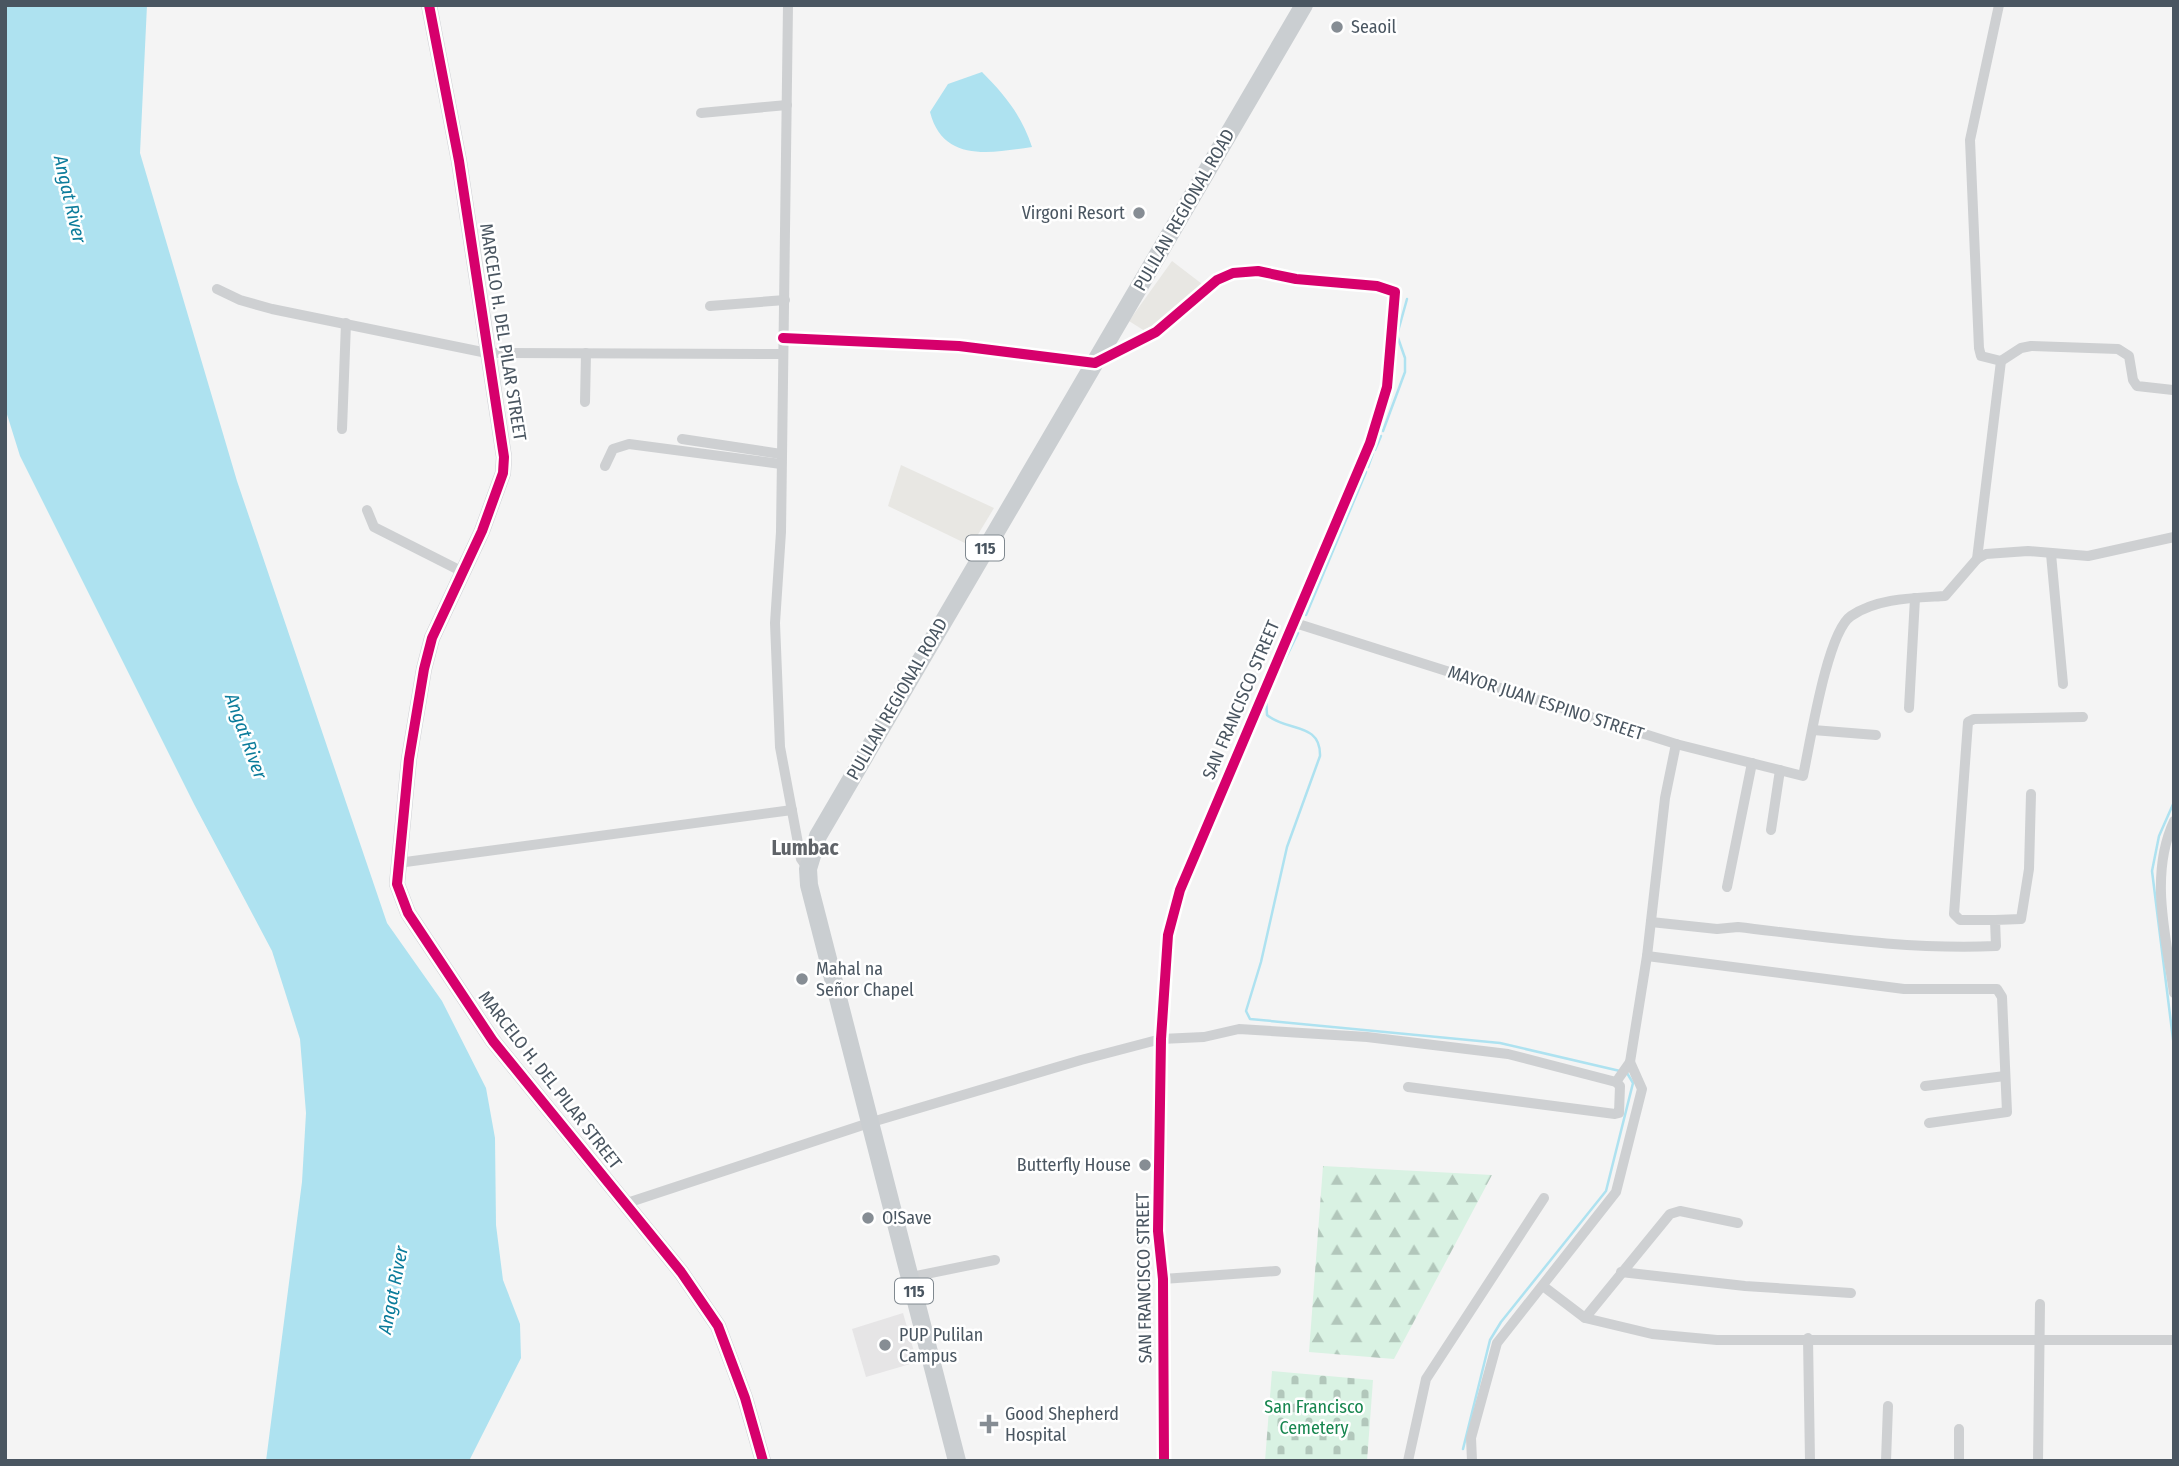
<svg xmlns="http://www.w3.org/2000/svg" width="2179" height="1466" viewBox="0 0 2179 1466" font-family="'Fira Sans Condensed',sans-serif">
	<defs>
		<pattern id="forest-firs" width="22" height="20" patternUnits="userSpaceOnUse" patternTransform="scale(1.75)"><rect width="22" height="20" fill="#d9f2e3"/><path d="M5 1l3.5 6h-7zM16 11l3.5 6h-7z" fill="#b2c7bb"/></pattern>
		<pattern id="cemetery-stones" width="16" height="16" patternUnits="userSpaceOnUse" patternTransform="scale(1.75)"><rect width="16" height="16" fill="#d9f2e3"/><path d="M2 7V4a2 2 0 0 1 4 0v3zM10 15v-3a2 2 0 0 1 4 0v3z" fill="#b2c7bb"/></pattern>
	</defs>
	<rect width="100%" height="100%" fill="#f4f4f4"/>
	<!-- commercial -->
	<g fill="#e8e7e3">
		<path d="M 1172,261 L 1202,284 L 1148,333 L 1129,321 Z"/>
		<path d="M 901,465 L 994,508 L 971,546 L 888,506 Z"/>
	</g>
	<!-- education -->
	<path fill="#e6e5e6" d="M 903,1313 L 917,1362 L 866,1377 L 852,1329 Z"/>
	<!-- forest -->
	<path fill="url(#forest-firs)" d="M 1323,1166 L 1492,1175 L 1394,1359 L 1309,1352 Z"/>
	<!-- cemetery -->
	<path fill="url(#cemetery-stones)" d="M 1272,1371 L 1373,1380 L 1367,1461 L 1265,1461 Z"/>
	<!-- water -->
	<g fill="#aee2f0">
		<path d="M 5,5 L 147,5 L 140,153 L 237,481 L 387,923 L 442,1001 L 486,1088 L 495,1138 L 496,1225 L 503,1280 L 520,1324 L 521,1358 L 469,1461 L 266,1461 L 302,1182 L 306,1113 L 300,1039 L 272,951 L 194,804 L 20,456 L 5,408 Z"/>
		<path d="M 982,72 C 1005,95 1022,116 1032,147 C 991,153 943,163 930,112 L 948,84 Z"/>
	</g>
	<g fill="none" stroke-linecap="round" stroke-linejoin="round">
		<!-- stream -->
		<g stroke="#aee2f0" stroke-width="2.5">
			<path d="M 1383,431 L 1405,372 L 1405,358 L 1397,335 L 1407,299"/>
			<path d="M 1375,450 L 1381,436"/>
			<path d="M 1368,467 L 1373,453"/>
			<path d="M 1306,615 L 1366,472"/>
			<path d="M 1272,686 L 1298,633"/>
			<path d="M 1266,698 L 1267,715 C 1287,732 1321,722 1320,756 L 1287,847 L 1261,962 L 1246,1011 L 1250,1019 L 1500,1043 L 1620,1071"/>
			<path d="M 2174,802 L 2159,836 L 2152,871 L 2174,1047"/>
			<path d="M 1463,1449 L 1490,1340 L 1501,1322 L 1606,1191 L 1633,1083 L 1627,1073"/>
		</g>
		<!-- street -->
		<g stroke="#ced0d2" stroke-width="10">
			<path d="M 788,5 L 781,532 L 775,623 L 780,747 L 801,859 L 808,869"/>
			<path d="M 701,113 L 787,105"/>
			<path d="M 217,289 L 240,300 L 272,309 L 487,353 L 783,354"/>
			<path d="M 710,306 L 785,300"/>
			<path d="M 783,338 L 959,346 L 1095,363 L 1156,332 L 1217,280 L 1233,273 L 1258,271 L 1296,279 L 1377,286 L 1395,292 L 1387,387 L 1370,443 L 1180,890 L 1168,935 L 1161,1039 L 1158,1231 L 1163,1279 L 1164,1461"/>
			<path d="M 2001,361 L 2021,348 L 2031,346 L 2118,349 L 2129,356 L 2133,380 L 2137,386 L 2173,390"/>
			<path d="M 585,402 L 586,353"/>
			<path d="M 342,429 L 346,323"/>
			<path d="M 682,439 L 781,454"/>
			<path d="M 605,466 L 613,449 L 629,444 L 781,464"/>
			<path d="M 367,510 L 374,527 L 463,572"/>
			<path d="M 2051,554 L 2063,684"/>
			<path d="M 1977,559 L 2001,361 L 1981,356 L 1979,348 L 1970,140 L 1999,5"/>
			<path d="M 1292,622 L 1676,744 L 1803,776 C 1810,744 1827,632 1851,616 C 1877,598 1914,598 1945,596 L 1977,559 L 1986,554 L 2028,551 L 2088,556 L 2174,537"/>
			<path d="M 1909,708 L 1915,598"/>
			<path d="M 1813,730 L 1876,735"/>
			<path d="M 2174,821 C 2149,875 2166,936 2174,993"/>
			<path d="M 1771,830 L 1780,770"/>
			<path d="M 398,863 L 792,810"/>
			<path d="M 1727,887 L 1752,763"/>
			<path d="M 1995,920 L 1960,920 L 1954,914 L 1968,722 L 1974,719 L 2083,717"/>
			<path d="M 1651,922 L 1717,929 L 1738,927 C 1824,937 1910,950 1996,946 L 1995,920 L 2021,919 L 2029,869 L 2031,794"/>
			<path d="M 1647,956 L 1904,989 L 1997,989 L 2002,997 L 2007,1112 L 1929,1123"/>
			<path d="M 1616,1082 L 1630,1062 L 1647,956 L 1665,798 L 1676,744"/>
			<path d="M 1925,1086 L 2005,1076"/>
			<path d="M 624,1204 L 872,1122 L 1081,1060 L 1161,1039 L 1204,1037 L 1239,1029 L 1367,1037 L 1508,1054 L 1616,1082 L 1620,1086 L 1619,1113 L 1615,1114 L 1408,1087"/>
			<path d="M 1621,1272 L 1745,1286 L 1851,1293"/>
			<path d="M 911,1277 L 995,1260"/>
			<path d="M 1163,1279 L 1276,1271"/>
			<path d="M 1543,1286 L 1585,1318 L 1652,1334 L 1717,1340 L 2174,1340"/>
			<path d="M 1585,1318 L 1670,1214 L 1680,1211 L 1738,1223"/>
			<path d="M 1808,1338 L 1810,1461"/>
			<path d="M 1959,1429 L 1959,1461"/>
			<path d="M 1408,1461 L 1426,1379 L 1544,1198"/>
			<path d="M 1472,1461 L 1471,1438 L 1497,1343 L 1616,1192 L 1642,1089 L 1630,1062"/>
			<path d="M 1886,1461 L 1888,1406"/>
			<path d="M 2038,1461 L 2040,1304"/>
		</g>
		<!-- secondary -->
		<path stroke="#ced0d4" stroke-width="16" d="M 429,5 L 459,161 L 504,457 L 503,473 L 482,531 L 432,638 L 424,669 L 409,759 L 397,884 L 408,913 L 493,1041 L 681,1272 L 718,1326 L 745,1398 L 763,1461"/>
		<!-- primary -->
		<path stroke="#caced1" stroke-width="18" d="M 957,1461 L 809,885 L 808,869 L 818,836 L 1304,5"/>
		<defs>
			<g id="cycleway">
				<path d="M 429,5 L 459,161 L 504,457 L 503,473 L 482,531 L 432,638 L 424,669 L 409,759 L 397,884 L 408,913 L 493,1041 L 681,1272 L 718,1326 L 745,1398 L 763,1461"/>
				<path d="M 783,338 L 959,346 L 1095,363 L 1156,332 L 1217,280 L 1233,273 L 1258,271 L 1296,279 L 1377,286 L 1395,292 L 1387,387 L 1370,443 L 1180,890 L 1168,935 L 1161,1039 L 1158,1231 L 1163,1279 L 1164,1461"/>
			</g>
		</defs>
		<!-- cycleway casing -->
		<use href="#cycleway" stroke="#fff" stroke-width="15"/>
		<!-- cycleway -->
		<use href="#cycleway" stroke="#d6006c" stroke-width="10"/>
	</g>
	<!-- markers -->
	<g fill="#868d94" stroke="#fff" stroke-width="2.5">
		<circle cx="1337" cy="27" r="7"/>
		<circle cx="1139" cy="213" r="7"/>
		<circle cx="802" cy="979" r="7"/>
		<circle cx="1145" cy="1165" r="7"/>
		<circle cx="868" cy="1218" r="7"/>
		<circle cx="885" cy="1345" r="7"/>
		<path d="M985.5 1413.5h7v7h7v7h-7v7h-7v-7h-7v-7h7z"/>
	</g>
	<g text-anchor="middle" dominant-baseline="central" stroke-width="5" stroke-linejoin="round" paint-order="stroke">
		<!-- shield labels -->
		<g fill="#fff" stroke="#808990" stroke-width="2">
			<rect x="966" y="535.5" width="38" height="25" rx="5"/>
			<rect x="895" y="1278.5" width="38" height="25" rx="5"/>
		</g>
		<g font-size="16" font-weight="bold" fill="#4a5661">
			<text x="985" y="548">115</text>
			<text x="914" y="1291">115</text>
		</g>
		<!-- poi labels -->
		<g font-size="18" fill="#4a5661" stroke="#fff" text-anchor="start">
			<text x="1351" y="27">Seaoil</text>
			<text x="1125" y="213" text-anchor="end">Virgoni Resort</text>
			<text x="816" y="969">Mahal na<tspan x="816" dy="21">Señor Chapel</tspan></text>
			<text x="1131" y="1165" text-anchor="end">Butterfly House</text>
			<text x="882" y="1218">O!Save</text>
			<text x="899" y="1335">PUP Pulilan<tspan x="899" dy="21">Campus</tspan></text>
			<text x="1005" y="1414">Good Shepherd<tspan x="1005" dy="21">Hospital</tspan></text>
		</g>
		<!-- street labels -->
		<g font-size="18" fill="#4a5661" stroke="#fff">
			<text transform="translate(1184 210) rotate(-60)">PULILAN REGIONAL ROAD</text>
			<text transform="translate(503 332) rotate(81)">MARCELO H. DEL PILAR STREET</text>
			<text transform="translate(897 699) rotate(-60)">PULILAN REGIONAL ROAD</text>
			<text transform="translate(1241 700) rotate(-67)">SAN FRANCISCO STREET</text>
			<text transform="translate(1546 703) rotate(18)">MAYOR JUAN ESPINO STREET</text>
			<text transform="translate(550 1080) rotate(52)">MARCELO H. DEL PILAR STREET</text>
			<text transform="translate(1144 1278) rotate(-91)">SAN FRANCISCO STREET</text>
		</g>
		<!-- park labels -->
		<g font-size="18" fill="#17864f" stroke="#fff">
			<text x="1314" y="1407">San Francisco<tspan x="1314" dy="21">Cemetery</tspan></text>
		</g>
		<!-- water labels -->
		<g font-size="19" font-style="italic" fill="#0c7c9b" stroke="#fff">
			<text transform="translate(70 199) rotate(77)">Angat River</text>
			<text transform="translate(246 736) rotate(70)">Angat River</text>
			<text transform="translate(393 1290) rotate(-79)">Angat River</text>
		</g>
		<!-- quarter labels -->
		<g font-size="21" font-weight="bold" fill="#5f6368" stroke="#fff">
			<text x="805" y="848">Lumbac</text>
		</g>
	</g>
	<!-- border -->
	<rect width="2179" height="1466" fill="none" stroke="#4a5661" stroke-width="14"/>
</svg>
